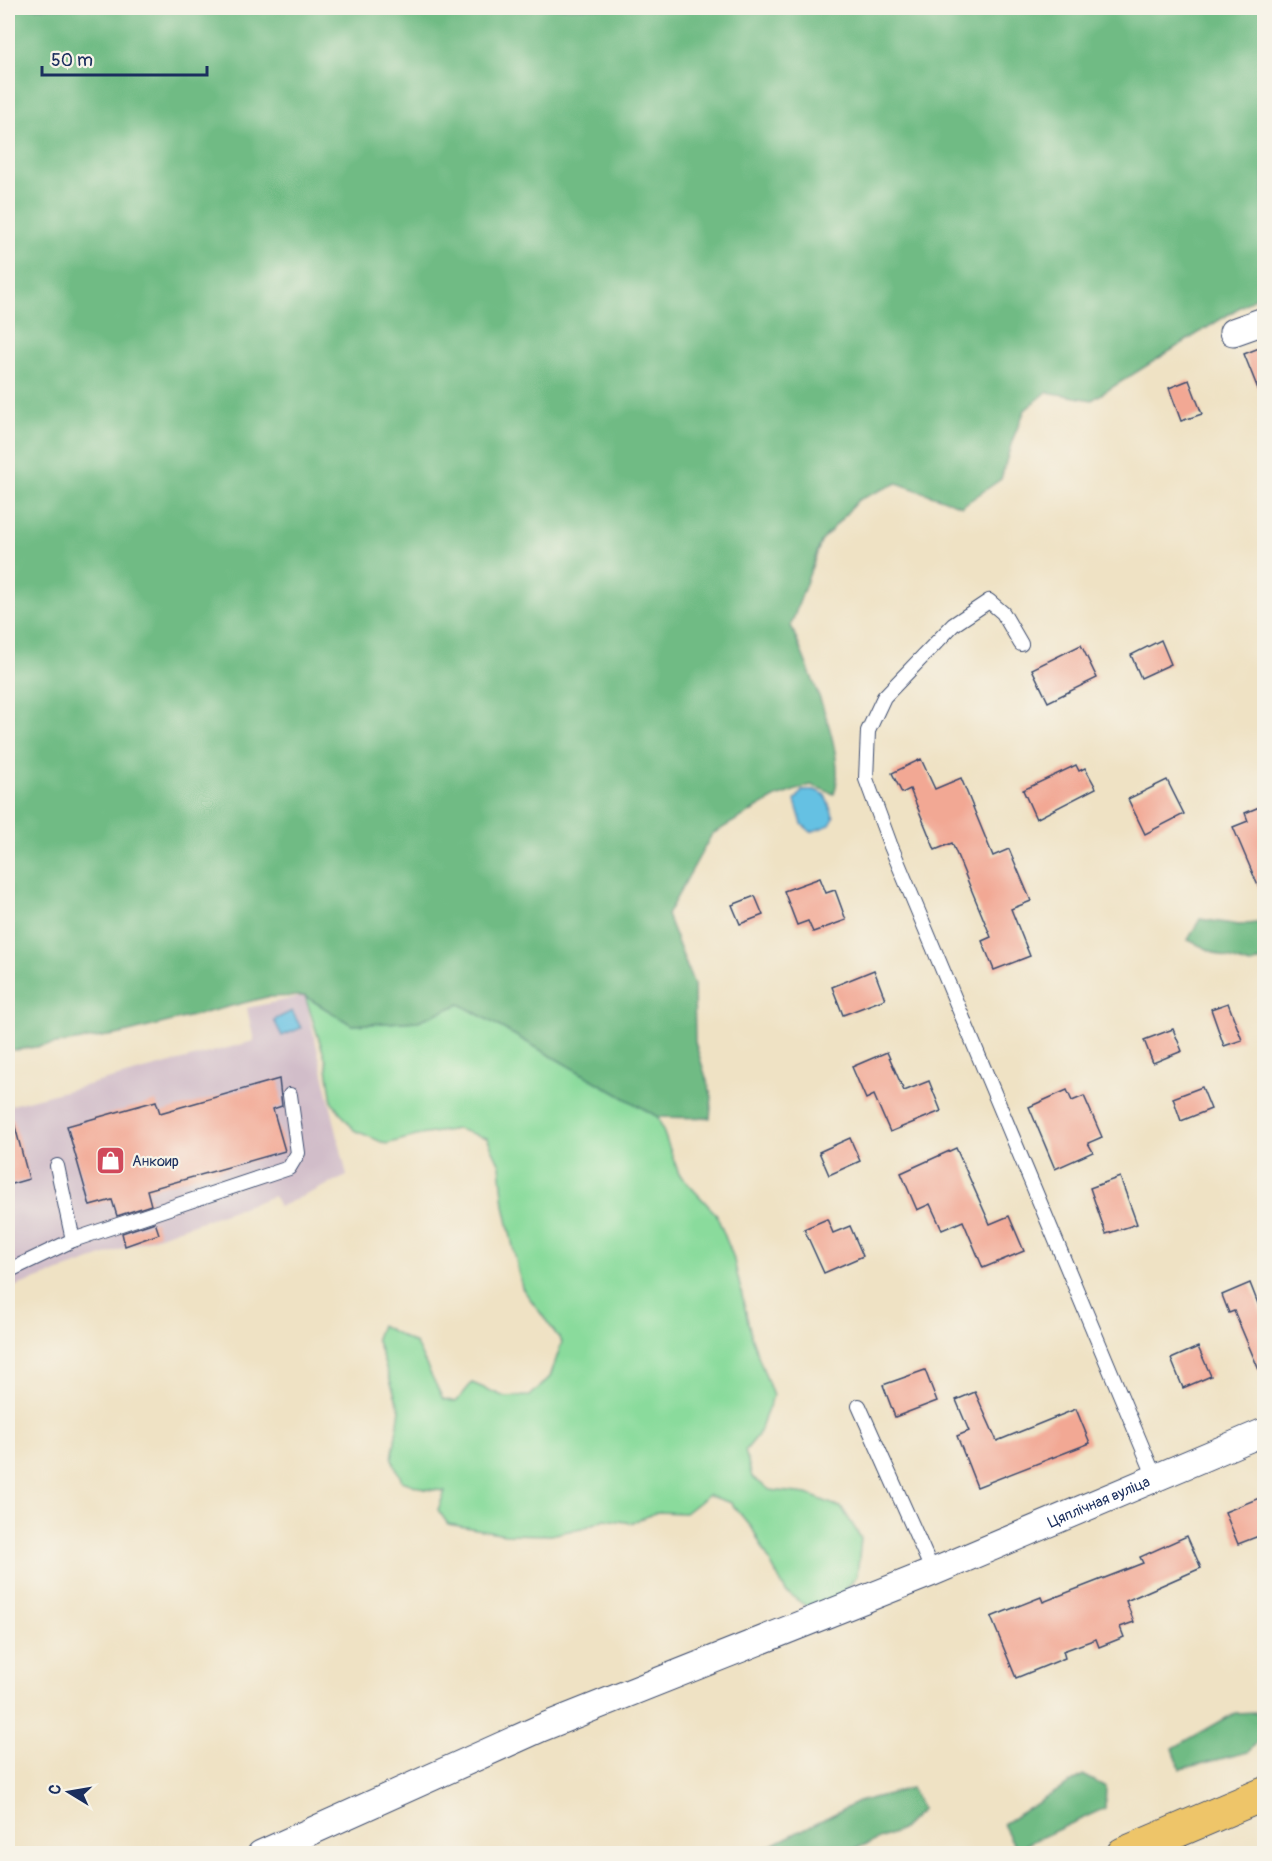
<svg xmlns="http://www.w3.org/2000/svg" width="1272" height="1861" viewBox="0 0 1272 1861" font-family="Pangolin,sans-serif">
	<rect width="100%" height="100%" fill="#f7f3e8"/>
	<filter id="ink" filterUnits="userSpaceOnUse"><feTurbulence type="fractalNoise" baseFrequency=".0167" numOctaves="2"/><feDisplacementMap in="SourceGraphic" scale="12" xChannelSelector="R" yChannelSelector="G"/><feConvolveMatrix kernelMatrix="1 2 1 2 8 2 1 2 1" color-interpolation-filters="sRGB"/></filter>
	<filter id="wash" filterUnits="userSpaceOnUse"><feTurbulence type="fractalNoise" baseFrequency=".008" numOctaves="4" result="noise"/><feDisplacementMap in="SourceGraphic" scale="24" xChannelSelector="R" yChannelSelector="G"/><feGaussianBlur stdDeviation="1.35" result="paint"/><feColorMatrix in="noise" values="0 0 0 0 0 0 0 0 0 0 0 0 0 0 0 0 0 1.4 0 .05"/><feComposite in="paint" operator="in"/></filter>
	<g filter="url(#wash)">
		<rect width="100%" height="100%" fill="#efe2c4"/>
		<!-- industrial -->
		<path fill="#d1bdc9" d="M 305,996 L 347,1176 L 279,1207 L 274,1196 L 8,1289 L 8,1106 L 254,1041 L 247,1008 Z"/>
		<!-- green -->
		<path fill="#8adb9c" stroke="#52857d" stroke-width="1.5" d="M 305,996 L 352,1025 L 418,1021 L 460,1004 L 658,1117 L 679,1174 L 716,1214 L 733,1256 L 752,1339 L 773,1396 L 758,1435 L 745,1451 L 752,1477 L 770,1490 L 807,1494 L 842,1508 L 861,1538 L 857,1575 L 833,1606 L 806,1606 L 786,1592 L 752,1528 L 731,1503 L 708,1495 L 685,1513 L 657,1512 L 632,1523 L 605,1519 L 586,1527 L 551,1535 L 505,1534 L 448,1524 L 438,1510 L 445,1491 L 424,1489 L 402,1481 L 392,1459 L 400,1410 L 376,1338 L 381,1325 L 416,1344 L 443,1399 L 456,1402 L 472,1383 L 505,1397 L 530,1396 L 550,1377 L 562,1342 L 522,1288 L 504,1206 L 500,1165 L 487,1138 L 457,1129 L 420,1135 L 386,1144 L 354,1130 L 332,1102 L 326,1061 Z"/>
		<!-- forest -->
		<g fill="#6fbb84" stroke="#457571" stroke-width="1.5">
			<path d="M 8,8 L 1264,8 L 1264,292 L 1092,400 L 1047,392 L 1025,410 L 1012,441 L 1001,479 L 962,506 L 897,483 L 858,500 L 821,542 L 791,625 C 806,667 849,752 834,794 L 811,785 L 776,797 L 712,834 L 667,915 L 694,985 L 695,1042 L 712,1097 L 710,1118 L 658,1117 L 460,1004 L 418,1021 L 352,1025 L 305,996 L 267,997 L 121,1034 L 16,1050 L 8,1049 Z"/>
			<path d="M 1200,919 L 1239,925 L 1264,922 L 1264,959 L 1250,965 L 1222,956 L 1188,940 Z"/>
			<path d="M 1256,1712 L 1264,1726 L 1264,1735 L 1248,1752 L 1180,1769 L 1173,1748 L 1235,1713 Z"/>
			<path d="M 1083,1775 L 1106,1787 L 1105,1808 L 1016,1849 L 1003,1824 Z"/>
			<path d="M 911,1788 L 922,1809 L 901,1830 L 845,1853 L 756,1853 L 858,1802 Z"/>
		</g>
		<!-- water -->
		<g fill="#65c1e3" stroke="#4078a0" stroke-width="1.5">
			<path d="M 815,790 L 825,795 L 834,818 L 830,825 L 811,832 L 802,824 L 795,801 L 802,791 Z"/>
			<path d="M 292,1011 L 301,1028 L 282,1036 L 274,1020 Z"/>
		</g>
		<g id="blocks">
			<!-- building -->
			<g fill="#f2a894">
				<path d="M 1264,346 L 1264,404 L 1244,354 Z"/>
				<path d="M 1189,380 L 1202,414 L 1181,421 L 1169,388 Z"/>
				<path d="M 1161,640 L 1171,664 L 1141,678 L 1131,655 Z"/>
				<path d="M 1081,645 L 1097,678 L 1048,702 L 1032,669 Z"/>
				<path d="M 921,759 L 935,789 L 961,778 L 993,856 L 1009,849 L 1031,901 L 1011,909 L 1030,956 L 994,970 L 982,941 L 991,937 L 952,843 L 935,850 L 910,789 L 902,793 L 892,773 Z"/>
				<path d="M 1076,765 L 1079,771 L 1085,768 L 1096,788 L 1036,819 L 1023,790 Z"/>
				<path d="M 1167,780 L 1184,814 L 1145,834 L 1128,799 Z"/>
				<path d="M 1264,805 L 1264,900 L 1233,827 L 1248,821 L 1245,813 Z"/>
				<path d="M 820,878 L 826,893 L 835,890 L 846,920 L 813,932 L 808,921 L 797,925 L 784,891 Z"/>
				<path d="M 755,896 L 763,915 L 740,924 L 732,905 Z"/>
				<path d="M 874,970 L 885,999 L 843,1015 L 832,987 Z"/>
				<path d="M 1228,1003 L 1242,1040 L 1224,1046 L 1211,1009 Z"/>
				<path d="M 1173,1029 L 1182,1051 L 1153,1063 L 1144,1040 Z"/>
				<path d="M 887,1052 L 904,1091 L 929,1081 L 941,1111 L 890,1132 L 874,1095 L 866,1099 L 852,1067 Z"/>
				<path d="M 279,1079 L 282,1106 L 273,1109 L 285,1151 L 147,1190 L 151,1205 L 117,1216 L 112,1200 L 90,1206 L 67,1126 L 156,1101 L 160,1113 Z"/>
				<path d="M 1202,1087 L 1211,1109 L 1181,1121 L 1173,1098 Z"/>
				<path d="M 1067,1090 L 1072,1101 L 1084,1096 L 1102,1137 L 1088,1143 L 1093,1152 L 1055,1169 L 1029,1107 Z"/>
				<path d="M 13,1119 L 29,1179 L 8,1185 L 8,1120 Z"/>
				<path d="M 850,1138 L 860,1161 L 829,1175 L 819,1152 Z"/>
				<path d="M 956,1148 L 990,1224 L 1009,1216 L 1024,1251 L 983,1268 L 963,1221 L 942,1230 L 930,1204 L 917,1210 L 901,1173 Z"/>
				<path d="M 1120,1177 L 1137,1224 L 1106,1234 L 1090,1188 Z"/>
				<path d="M 827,1219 L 833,1233 L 850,1226 L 863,1256 L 824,1273 L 804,1229 Z"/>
				<path d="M 155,1222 L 159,1234 L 125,1246 L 122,1233 Z"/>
				<path d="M 1250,1283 L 1264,1319 L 1264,1382 L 1234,1311 L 1229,1313 L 1222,1295 Z"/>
				<path d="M 1198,1347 L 1211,1376 L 1183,1388 L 1171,1359 Z"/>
				<path d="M 925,1370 L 937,1401 L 895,1417 L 883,1385 Z"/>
				<path d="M 975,1392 L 997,1441 L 1076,1409 L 1090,1443 L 977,1487 L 957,1436 L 969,1431 L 956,1400 Z"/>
				<path d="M 1264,1496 L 1264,1534 L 1238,1544 L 1225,1512 Z"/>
				<path d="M 1187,1536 L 1201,1568 L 1126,1601 L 1134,1622 L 1120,1627 L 1124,1637 L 1099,1647 L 1096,1639 L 1063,1651 L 1065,1658 L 1016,1678 L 991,1617 L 1041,1597 L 1043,1602 L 1143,1563 L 1140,1557 Z"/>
			</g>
		</g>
	</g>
	<g filter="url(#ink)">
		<use href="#blocks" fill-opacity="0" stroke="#3b4a6d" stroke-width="1.5"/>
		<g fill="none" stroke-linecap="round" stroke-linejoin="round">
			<defs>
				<g id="lane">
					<path d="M 1021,644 L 1003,613 L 989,601 L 953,625 L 884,697 L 868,731 L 866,779 L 890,844 L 1156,1480"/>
					<path d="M 57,1166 L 73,1240"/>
					<path d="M 8,1271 L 73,1240 L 289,1168 L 298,1153 L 290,1095"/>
					<path d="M 859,1406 L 933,1572"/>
				</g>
				<g id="street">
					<path d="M 1233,332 L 1264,321"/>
					<path id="s1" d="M 261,1854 L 541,1728 L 933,1572 L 1264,1432"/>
				</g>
				<path id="primary" d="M 1123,1854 L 1264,1794"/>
			</defs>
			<!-- lane casing -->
			<use href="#lane" stroke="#3b4a6d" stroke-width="16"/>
			<!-- street casing -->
			<use href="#street" stroke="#3b4a6d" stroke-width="29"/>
			<!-- primary casing -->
			<use href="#primary" stroke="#3b4a6d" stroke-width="35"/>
			<!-- lane -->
			<use href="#lane" stroke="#fff" stroke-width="14"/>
			<!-- street -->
			<use href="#street" stroke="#fff" stroke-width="27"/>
			<!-- primary -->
			<use href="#primary" stroke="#eec569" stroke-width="33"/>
		</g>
	</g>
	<!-- icons -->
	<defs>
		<symbol id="shop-square" viewBox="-11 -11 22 22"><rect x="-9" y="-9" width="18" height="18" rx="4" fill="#d1495b" stroke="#f7f3e8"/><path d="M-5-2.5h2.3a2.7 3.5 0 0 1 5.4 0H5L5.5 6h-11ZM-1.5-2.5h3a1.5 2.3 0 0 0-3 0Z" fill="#fff"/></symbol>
	</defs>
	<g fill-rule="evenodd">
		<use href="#shop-square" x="94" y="1144" width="33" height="33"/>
	</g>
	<g text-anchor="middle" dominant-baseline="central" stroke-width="4.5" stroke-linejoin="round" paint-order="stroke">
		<!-- poi labels -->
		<g font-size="15" fill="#1b2f5e" stroke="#f7f3e8" text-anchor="start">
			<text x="132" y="1161">Анкоир</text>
		</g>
		<!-- street labels -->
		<g font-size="15" fill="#1b2f5e" stroke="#f7f3e8">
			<text stroke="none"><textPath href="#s1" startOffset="909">Цяплічная вуліца</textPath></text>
		</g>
	</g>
	<!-- margin -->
	<rect width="1272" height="1861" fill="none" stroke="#f7f3e8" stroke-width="30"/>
	<!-- north arrow -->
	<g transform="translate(69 1792) rotate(281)" stroke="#f7f3e8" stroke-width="4.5" paint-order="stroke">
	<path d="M0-4.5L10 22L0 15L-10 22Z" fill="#1b2f5e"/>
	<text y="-9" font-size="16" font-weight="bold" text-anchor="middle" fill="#1b2f5e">С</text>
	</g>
	<!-- scale -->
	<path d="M42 66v9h165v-9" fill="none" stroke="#1b2f5e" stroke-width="3"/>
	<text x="51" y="66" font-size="18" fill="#1b2f5e" stroke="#f7f3e8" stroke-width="4.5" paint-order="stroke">50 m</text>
</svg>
